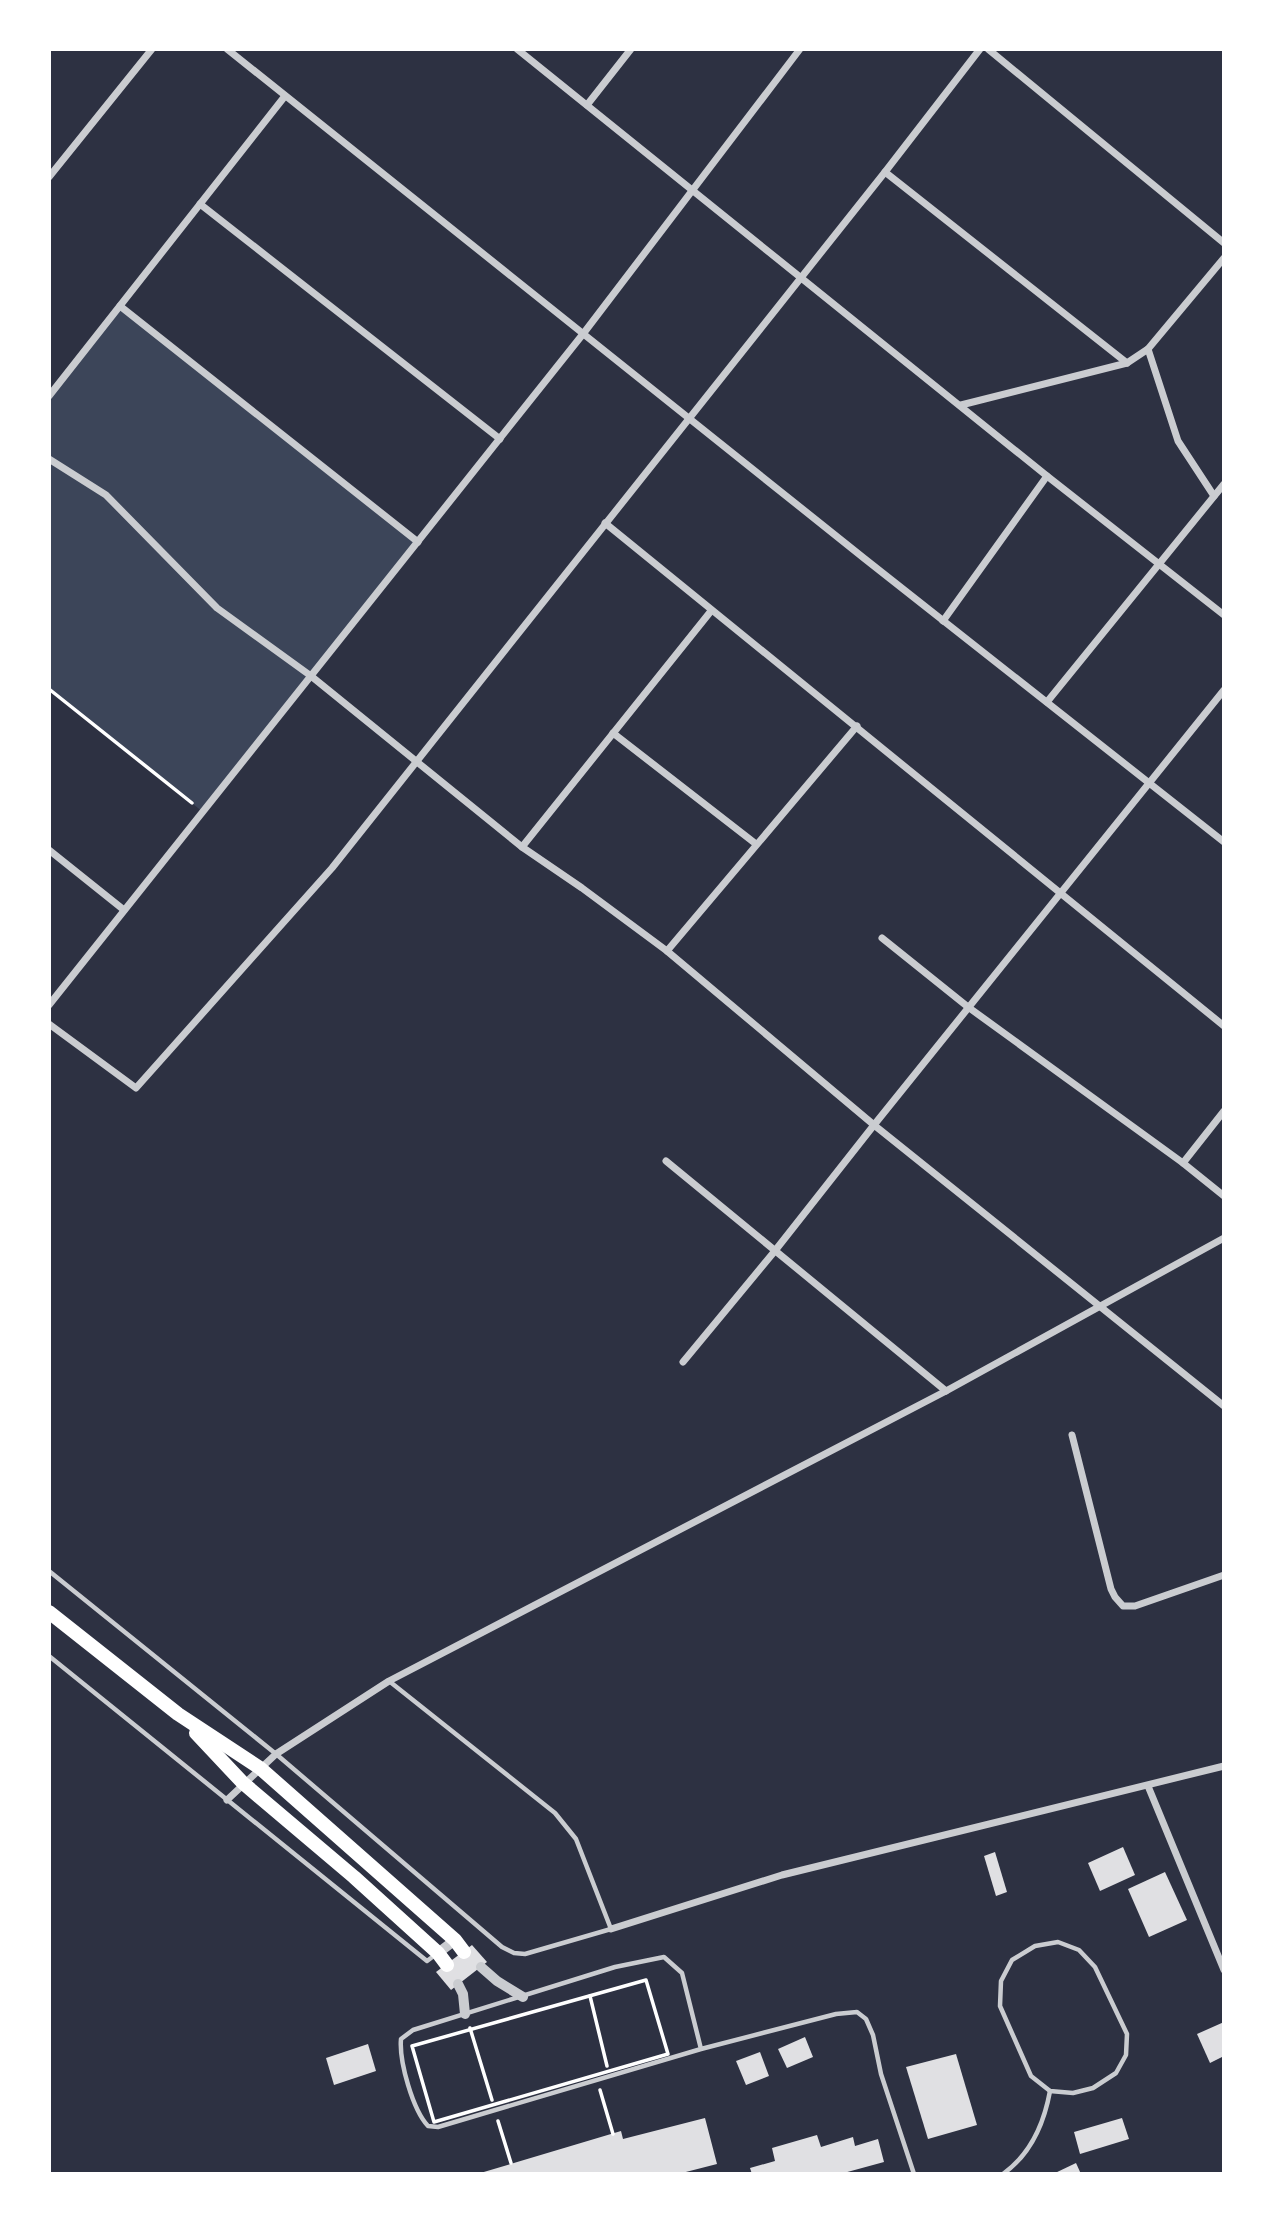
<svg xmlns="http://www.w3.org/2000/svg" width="1273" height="2223" viewBox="0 0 1273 2223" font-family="'Crimson Pro',serif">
	<rect width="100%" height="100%" fill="#2d3142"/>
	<!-- green -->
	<path fill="#3c4559" d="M 120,306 L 418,542 L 203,812 L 49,689 L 49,396 Z"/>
	<!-- building -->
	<g fill="#e0e0e3">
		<path d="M 1123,1847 L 1135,1875 L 1100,1891 L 1088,1863 Z"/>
		<path d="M 995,1852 L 1007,1892 L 996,1896 L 984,1856 Z"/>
		<path d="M 1165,1872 L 1187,1920 L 1149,1937 L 1128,1889 Z"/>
		<path d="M 472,1945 L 487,1962 L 451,1990 L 436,1972 Z"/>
		<path d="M 1224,2022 L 1224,2056 L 1210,2063 L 1197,2034 Z"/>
		<path d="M 805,2037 L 813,2057 L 787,2068 L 778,2049 Z"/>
		<path d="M 368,2044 L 376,2071 L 334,2085 L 326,2058 Z"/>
		<path d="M 760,2052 L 769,2076 L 746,2085 L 736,2061 Z"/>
		<path d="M 956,2054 L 977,2125 L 928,2139 L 906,2067 Z"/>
		<path d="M 705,2118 L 717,2164 L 678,2174 L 477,2174 L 621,2131 L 623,2139 Z"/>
		<path d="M 1122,2118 L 1129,2139 L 1080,2154 L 1074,2132 Z"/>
		<path d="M 817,2135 L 821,2147 L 853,2137 L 855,2146 L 878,2139 L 884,2162 L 840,2174 L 752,2174 L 750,2168 L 775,2161 L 772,2148 Z"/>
		<path d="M 1076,2163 L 1081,2174 L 1053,2174 Z"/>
	</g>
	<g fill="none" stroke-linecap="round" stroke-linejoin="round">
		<!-- path -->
		<g stroke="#fff" stroke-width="3.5">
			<path d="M 49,689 L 192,803"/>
			<path d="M 646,1980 L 668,2054 L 434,2122 L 412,2046 Z"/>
			<path d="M 590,1996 L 607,2066"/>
			<path d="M 470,2028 L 492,2100"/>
			<path d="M 600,2090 L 613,2134"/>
			<path d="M 498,2121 L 511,2163"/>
		</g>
		<!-- service -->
		<g stroke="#caccd0" stroke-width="4.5">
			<path d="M 49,1571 L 276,1754 L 502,1947 L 514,1953 L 525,1954 L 611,1929 L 576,1839 L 555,1813 L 389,1681"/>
			<path d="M 49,1656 L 427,1961 L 435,1955"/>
			<path d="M 1058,1942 L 1079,1950 L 1095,1967 L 1127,2034 L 1126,2055 L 1116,2073 L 1093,2088 L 1073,2093 L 1050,2091 L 1031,2076 L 1000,2006 L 1001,1981 L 1012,1960 L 1035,1946 Z"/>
			<path d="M 701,2049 L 682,1973 L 664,1957 L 615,1967 L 413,2030 L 401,2039 C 399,2062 413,2110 428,2126 L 438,2127 L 701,2049 L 836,2014 L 857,2012 L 866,2019 L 873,2035 L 881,2074 L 914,2174"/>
			<path d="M 1003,2174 C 1031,2154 1044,2124 1050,2091"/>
		</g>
		<!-- minor -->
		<g stroke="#caccd0" stroke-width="7">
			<path d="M 227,49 L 865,559 L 1224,842"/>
			<path d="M 517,49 L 1047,476 L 1224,615"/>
			<path d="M 988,49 L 1224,243"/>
			<path d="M 587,105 L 631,49"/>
			<path d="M 885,172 L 1127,363"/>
			<path d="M 49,177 L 152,49"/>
			<path d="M 200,204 L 500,439"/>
			<path d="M 120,306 L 418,542"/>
			<path d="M 1148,349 L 1178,441 L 1214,496"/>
			<path d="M 49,396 L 285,96"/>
			<path d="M 961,405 L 1127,363 L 1148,349 L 1224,258"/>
			<path d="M 49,459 L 106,495 L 217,608 L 311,676 L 522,847 L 582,888 L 667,951 L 874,1125 L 1224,1406"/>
			<path d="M 605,523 L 1224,1026"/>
			<path d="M 943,621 L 1047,476"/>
			<path d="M 1047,702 L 1224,484"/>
			<path d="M 613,733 L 756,844"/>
			<path d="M 522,847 L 711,611"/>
			<path d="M 49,850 L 124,910"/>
			<path d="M 882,938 L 968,1007 L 1183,1163 L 1224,1196"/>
			<path d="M 667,951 L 857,726"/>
			<path d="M 49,1005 L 583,334 L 800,49"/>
			<path d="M 49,1024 L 136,1088 L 332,868 L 885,172 L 980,49"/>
			<path d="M 666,1161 L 946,1391"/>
			<path d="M 1183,1163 L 1224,1111"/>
			<path d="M 683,1362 L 774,1252 L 874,1125 L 1224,690"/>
			<path d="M 1072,1435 L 1111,1589 L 1115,1597 L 1123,1606 L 1135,1606 L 1224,1575"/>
			<path d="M 1148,1786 L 1224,1970"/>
			<path d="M 227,1800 L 276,1754 L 389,1681 L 946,1391 L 1224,1238"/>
			<path d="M 611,1929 L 782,1875 L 1224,1766"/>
		</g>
		<!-- tertiary -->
		<g stroke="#caccd0" stroke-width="10">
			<path d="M 438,1953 L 455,1940"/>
			<path d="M 481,1967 L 497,1981 L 523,1997"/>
			<path d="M 458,1984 L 463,1994 L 465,2014"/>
		</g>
		<!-- primary -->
		<g stroke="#fff" stroke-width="14">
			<path d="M 49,1612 L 178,1714 L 260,1768 L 455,1940 L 464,1952"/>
			<path d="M 196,1733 L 243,1783 L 354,1877 L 438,1953 L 447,1965"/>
		</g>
	</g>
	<!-- border -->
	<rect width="1273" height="2223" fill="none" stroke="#ffffff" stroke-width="102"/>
</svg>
